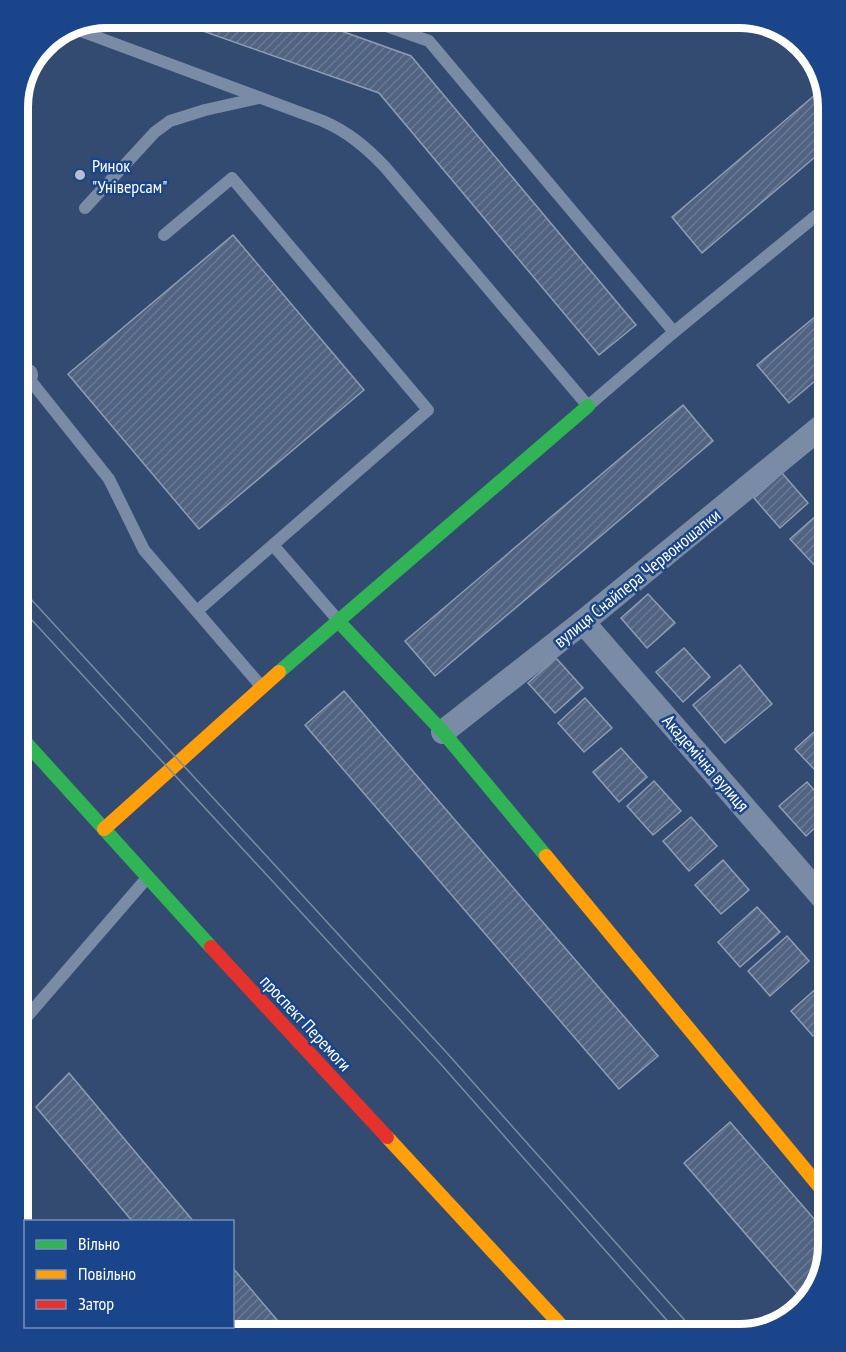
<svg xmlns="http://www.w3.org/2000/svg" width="846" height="1352" viewBox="0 0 846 1352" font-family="'PT Sans Narrow',sans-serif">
	<defs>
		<pattern id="building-hatch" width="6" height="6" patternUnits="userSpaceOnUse" patternTransform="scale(1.5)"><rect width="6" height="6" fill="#506381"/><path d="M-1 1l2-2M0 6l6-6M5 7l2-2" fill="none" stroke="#6a7a94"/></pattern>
	</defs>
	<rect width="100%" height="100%" fill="#334b71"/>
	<!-- building -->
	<g fill="url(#building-hatch)" stroke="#8e9db4" stroke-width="1.5">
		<path d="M 166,18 L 305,18 L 411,56 L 636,325 L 599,355 L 379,93 Z"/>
		<path d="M 823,88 L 828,107 L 828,146 L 702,253 L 672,217 Z"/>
		<path d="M 233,235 L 364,390 L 199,529 L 68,374 Z"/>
		<path d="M 828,306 L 828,370 L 789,403 L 757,365 Z"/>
		<path d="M 683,405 L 713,441 L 435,676 L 405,641 Z"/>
		<path d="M 782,473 L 808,503 L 780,528 L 754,498 Z"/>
		<path d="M 818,514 L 828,525 L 828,558 L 817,568 L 790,539 Z"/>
		<path d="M 648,594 L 675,623 L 647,648 L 621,618 Z"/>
		<path d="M 684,648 L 710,677 L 683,702 L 656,672 Z"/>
		<path d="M 556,658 L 583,688 L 555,713 L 528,683 Z"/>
		<path d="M 740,665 L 772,704 L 725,743 L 693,705 Z"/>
		<path d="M 344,691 L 658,1056 L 619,1089 L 305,725 Z"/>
		<path d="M 585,698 L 612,728 L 584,752 L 558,723 Z"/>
		<path d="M 825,722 L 828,725 L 828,756 L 814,769 L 795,749 Z"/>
		<path d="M 621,748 L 647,777 L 619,802 L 593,772 Z"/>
		<path d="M 654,781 L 681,811 L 653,835 L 627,806 Z"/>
		<path d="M 807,782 L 828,806 L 828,816 L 806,836 L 779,806 Z"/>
		<path d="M 691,817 L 717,846 L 689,871 L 663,841 Z"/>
		<path d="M 723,860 L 749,890 L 721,914 L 695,885 Z"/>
		<path d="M 757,907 L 780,932 L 740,967 L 718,942 Z"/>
		<path d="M 787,936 L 809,961 L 770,996 L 748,971 Z"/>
		<path d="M 828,978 L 828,1023 L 813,1036 L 791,1011 Z"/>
		<path d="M 828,1038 L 828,1060 L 817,1048 Z"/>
		<path d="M 69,1073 L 194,1222 L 133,1222 L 36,1107 Z"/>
		<path d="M 730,1122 L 828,1235 L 828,1245 L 816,1290 L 804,1301 L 684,1163 Z"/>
		<path d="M 232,1267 L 289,1334 L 228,1334 L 222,1326 L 232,1326 Z"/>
	</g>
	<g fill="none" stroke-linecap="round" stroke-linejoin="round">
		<!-- lane -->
		<g stroke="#7a8ca5" stroke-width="12">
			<path d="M 78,30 L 323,121 C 348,132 366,147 385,167 L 588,406 L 674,332 L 429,41 L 364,18"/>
			<path d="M 85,208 L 155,132 L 170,121 L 205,110 L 259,98"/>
			<path d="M 164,235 L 232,178 L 428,410 L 197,611"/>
			<path d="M 674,332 L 828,206"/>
			<path d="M 26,375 L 109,479 L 144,550 L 261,686"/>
			<path d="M 273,545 L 337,619"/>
			<path d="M 18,1027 L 147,878"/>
		</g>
		<!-- street -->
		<g stroke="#7a8ca5" stroke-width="24">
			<path d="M 18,376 L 26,375"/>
			<path d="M 583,622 L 828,904"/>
			<path d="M 443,732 L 583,622 L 828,421"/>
		</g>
		<!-- fast -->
		<g stroke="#30b455" stroke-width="14">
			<path d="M 339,622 L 443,732 L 546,856"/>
			<path d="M 279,672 L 588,406"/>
			<path d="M 18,734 L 211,947"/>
		</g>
		<!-- slow -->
		<g stroke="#ff9f0a" stroke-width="14">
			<path d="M 104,829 L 279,672"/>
			<path d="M 546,856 L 828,1197"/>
			<path d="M 387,1137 L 569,1334"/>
		</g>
		<!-- jam -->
		<path stroke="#e5322d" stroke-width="14" d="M 211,947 L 387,1137"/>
		<!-- tram -->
		<g stroke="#7b8ca4" stroke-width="1.5">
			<path d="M 18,585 L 447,1053 L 697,1334"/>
			<path d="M 18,605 L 438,1061 L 679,1334"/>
		</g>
	</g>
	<!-- markers -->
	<circle fill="#b8c0cd" stroke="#1a458a" stroke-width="2" cx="80" cy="175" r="6"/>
	<g text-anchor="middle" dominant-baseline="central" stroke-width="5" stroke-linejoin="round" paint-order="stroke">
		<!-- poi labels -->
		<g font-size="18" fill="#fff" stroke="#1a458a" text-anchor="start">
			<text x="92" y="165">Ринок<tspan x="92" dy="21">"Універсам"</tspan></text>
		</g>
		<!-- street labels -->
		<g font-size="18" fill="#fff" stroke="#1a458a">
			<text transform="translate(637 578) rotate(-39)">вулиця Снайпера Червоношапки</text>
			<text transform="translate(706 763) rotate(49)">Академічна вулиця</text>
			<text transform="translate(306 1023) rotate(47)">проспект Перемоги</text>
		</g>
	</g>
	<!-- crop -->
	<path d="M0 0H846V1352H0ZM107 28H739A79 79 0 0 1 818 107V1245A79 79 0 0 1 739 1324H107A79 79 0 0 1 28 1245V107A79 79 0 0 1 107 28Z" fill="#1a458a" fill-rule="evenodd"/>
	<path fill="none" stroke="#fff" stroke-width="8" d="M107 28H739A79 79 0 0 1 818 107V1245A79 79 0 0 1 739 1324H107A79 79 0 0 1 28 1245V107A79 79 0 0 1 107 28Z"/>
	<!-- legend -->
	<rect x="24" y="1220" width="210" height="108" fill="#1a458a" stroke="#768fb9" stroke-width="1.5"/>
	<rect x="36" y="1240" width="30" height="9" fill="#30b455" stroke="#768fb9" stroke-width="1.5"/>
	<text x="78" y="1250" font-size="18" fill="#ffffff">Вільно</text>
	<rect x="36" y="1270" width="30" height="9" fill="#ff9f0a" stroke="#768fb9" stroke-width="1.5"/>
	<text x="78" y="1280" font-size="18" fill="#ffffff">Повільно</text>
	<rect x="36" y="1300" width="30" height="9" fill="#e5322d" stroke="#768fb9" stroke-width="1.5"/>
	<text x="78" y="1310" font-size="18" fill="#ffffff">Затор</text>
</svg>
